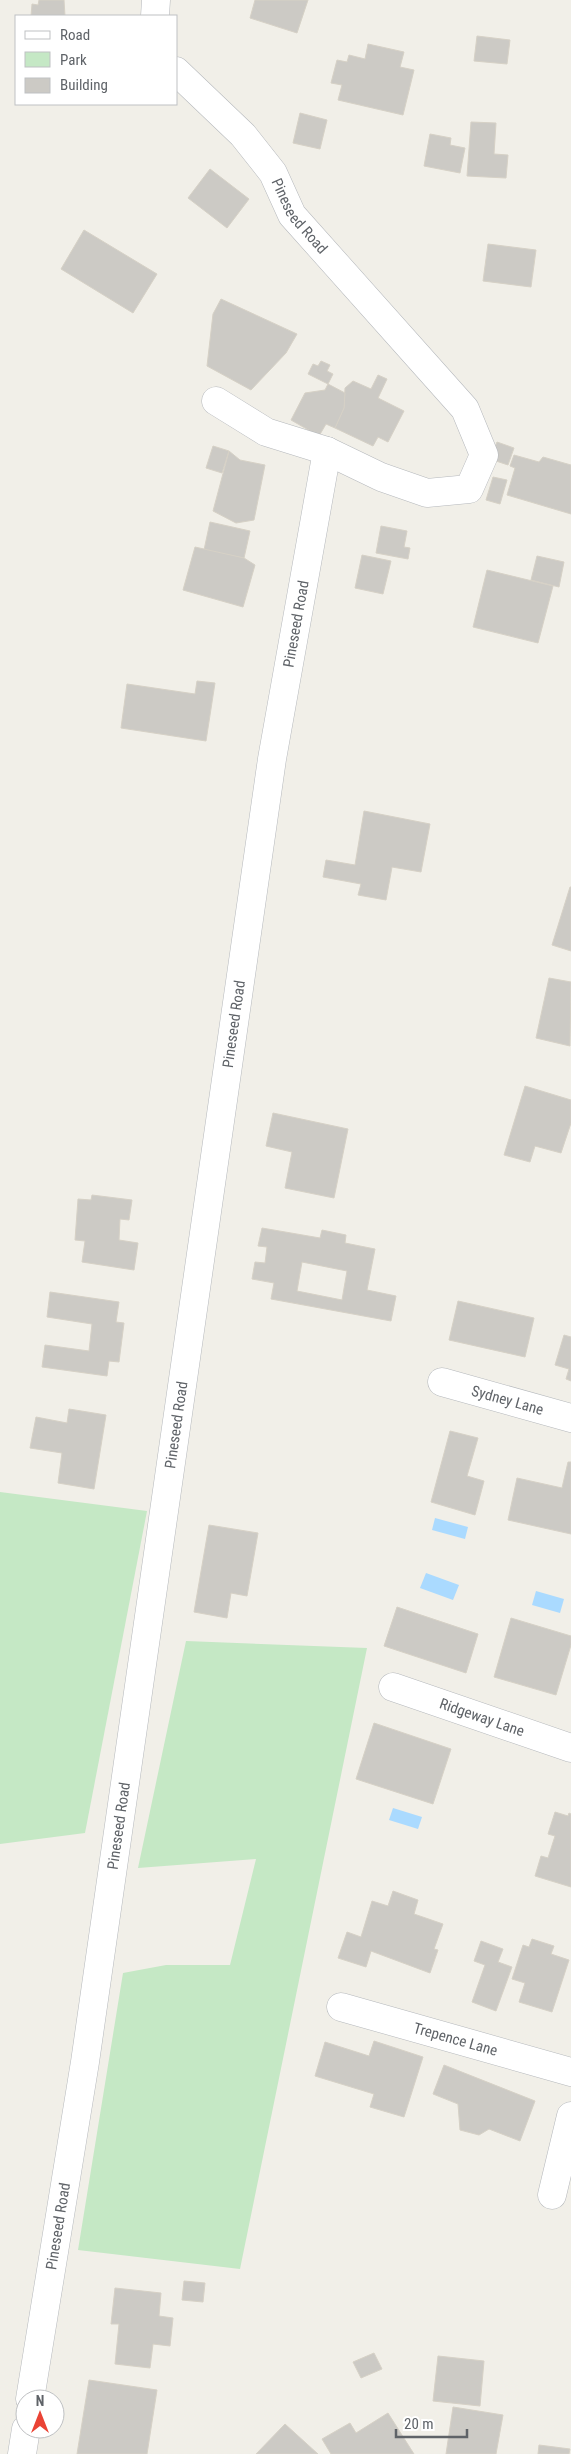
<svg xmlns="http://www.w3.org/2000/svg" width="571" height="2454" viewBox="0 0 571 2454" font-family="'Roboto Condensed',sans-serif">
	<rect width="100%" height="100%" fill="#f1efe8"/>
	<!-- green -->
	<g fill="#c5e8c5">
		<path d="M 0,1492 L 147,1511 L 85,1833 L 0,1844 Z"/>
		<path d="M 186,1641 L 367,1648 L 240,2269 L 78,2250 L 123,1973 L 166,1965 L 230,1965 L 256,1859 L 138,1868 Z"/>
	</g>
	<!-- water -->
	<g fill="#aadaff">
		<path d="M 435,1518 L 468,1527 L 465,1539 L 432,1530 Z"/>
		<path d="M 426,1573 L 459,1585 L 453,1600 L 420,1588 Z"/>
		<path d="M 536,1591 L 564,1599 L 560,1613 L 532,1605 Z"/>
		<path d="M 393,1808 L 422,1817 L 418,1829 L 389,1820 Z"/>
	</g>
	<!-- building -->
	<g fill="#cccac5" stroke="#d6d1c6" fill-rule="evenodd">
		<path d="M 39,0 L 64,0 L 65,16 L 31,16 L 32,4 L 38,5 Z"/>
		<path d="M 255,0 L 308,0 L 297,33 L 250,18 Z"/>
		<path d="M 477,36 L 510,40 L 507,64 L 474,61 Z"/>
		<path d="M 368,44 L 404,52 L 400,67 L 414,70 L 403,115 L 338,100 L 342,85 L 331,83 L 337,60 L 347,62 L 349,55 L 365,59 Z"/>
		<path d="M 300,113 L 327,120 L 320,149 L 293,143 Z"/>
		<path d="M 471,122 L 496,123 L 494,154 L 508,155 L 506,178 L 467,176 Z"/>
		<path d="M 430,134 L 451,138 L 450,145 L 465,148 L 460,173 L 424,166 Z"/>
		<path d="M 210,169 L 249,199 L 227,228 L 188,198 Z"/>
		<path d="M 84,230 L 157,274 L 133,313 L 61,269 Z"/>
		<path d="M 488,244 L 536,250 L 531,287 L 483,281 Z"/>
		<path d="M 221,299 L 297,334 L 286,353 L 251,390 L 207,366 L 213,314 Z"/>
		<path d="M 321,361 L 330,365 L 327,371 L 333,374 L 328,384 L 308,374 L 313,364 L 318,366 Z"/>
		<path d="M 378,375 L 387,379 L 378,398 L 404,411 L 388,442 L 378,437 L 373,446 L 335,428 L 344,408 L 345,388 L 353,381 L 371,389 Z"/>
		<path d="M 328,384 L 345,393 L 344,408 L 335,428 L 326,424 L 319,436 L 291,420 L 305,393 L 325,390 Z"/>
		<path d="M 497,442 L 514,448 L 508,465 L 490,459 Z"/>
		<path d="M 213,446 L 229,451 L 222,473 L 206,468 Z"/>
		<path d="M 229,451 L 240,460 L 265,465 L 254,520 L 236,523 L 213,511 Z"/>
		<path d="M 514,455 L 539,462 L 543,457 L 571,465 L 571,514 L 507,495 L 515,468 L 510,466 Z"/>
		<path d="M 493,477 L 507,480 L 500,504 L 486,500 Z"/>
		<path d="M 210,522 L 250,531 L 244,558 L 204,550 Z"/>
		<path d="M 381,526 L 407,531 L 404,547 L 410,548 L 408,559 L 376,553 Z"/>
		<path d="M 195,547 L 244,558 L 255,565 L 243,607 L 183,590 Z"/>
		<path d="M 362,555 L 391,561 L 383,594 L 355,588 Z"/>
		<path d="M 537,556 L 564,562 L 559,587 L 531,580 Z"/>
		<path d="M 487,570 L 553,586 L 538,643 L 473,627 Z"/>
		<path d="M 197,681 L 215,683 L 206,741 L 121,728 L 127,684 L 195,694 Z"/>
		<path d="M 364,811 L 430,824 L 421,872 L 392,867 L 386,900 L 358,895 L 361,884 L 323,877 L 326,860 L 355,865 Z"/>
		<path d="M 570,887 L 571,887 L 571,951 L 552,945 Z"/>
		<path d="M 549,978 L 571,982 L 570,1046 L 536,1038 Z"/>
		<path d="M 525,1086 L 571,1100 L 571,1123 L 561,1153 L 535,1146 L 530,1162 L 504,1155 Z"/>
		<path d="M 273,1113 L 348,1129 L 334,1198 L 285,1188 L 292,1152 L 266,1146 Z"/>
		<path d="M 92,1195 L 132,1200 L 129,1220 L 120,1219 L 119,1240 L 138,1243 L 134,1270 L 82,1262 L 85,1241 L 75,1240 L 78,1199 L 91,1200 Z"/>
		<path d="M 262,1228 L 320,1238 L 322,1230 L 346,1235 L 345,1243 L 375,1249 L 367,1290 L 396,1296 L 391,1321 L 271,1299 L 274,1283 L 252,1279 L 255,1262 L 265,1263 L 267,1247 L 258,1246 ZM 302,1262 L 347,1271 L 342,1300 L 297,1291 Z"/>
		<path d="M 50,1292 L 119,1302 L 116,1322 L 124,1323 L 119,1362 L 109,1361 L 107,1376 L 42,1367 L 45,1345 L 89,1351 L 92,1324 L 47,1317 Z"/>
		<path d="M 458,1301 L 534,1318 L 525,1357 L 449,1340 Z"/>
		<path d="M 564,1335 L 571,1337 L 571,1381 L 566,1379 L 569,1369 L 555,1365 Z"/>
		<path d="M 69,1409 L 106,1415 L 94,1489 L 58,1483 L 62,1453 L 30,1448 L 36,1417 L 67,1423 Z"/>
		<path d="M 450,1431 L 478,1438 L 467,1476 L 484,1481 L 475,1515 L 431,1502 Z"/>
		<path d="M 568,1462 L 571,1462 L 571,1534 L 508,1520 L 517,1478 L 562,1488 Z"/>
		<path d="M 209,1525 L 258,1533 L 247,1596 L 231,1593 L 227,1618 L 194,1612 Z"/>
		<path d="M 397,1607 L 478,1634 L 466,1673 L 384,1646 Z"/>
		<path d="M 511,1618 L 571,1636 L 571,1645 L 556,1695 L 494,1677 Z"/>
		<path d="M 374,1723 L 451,1749 L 433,1804 L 356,1779 Z"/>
		<path d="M 555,1812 L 568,1816 L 569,1813 L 571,1814 L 571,1887 L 535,1876 L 541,1856 L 548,1858 L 555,1836 L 548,1834 Z"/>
		<path d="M 393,1891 L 418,1900 L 414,1914 L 443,1924 L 434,1949 L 438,1950 L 430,1973 L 371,1951 L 366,1967 L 338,1958 L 347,1932 L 361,1937 L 372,1901 L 388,1906 Z"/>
		<path d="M 532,1939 L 554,1946 L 551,1954 L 569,1960 L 552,2012 L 519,2002 L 525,1983 L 512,1979 L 523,1945 L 529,1947 Z"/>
		<path d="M 481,1941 L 503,1949 L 498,1962 L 512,1967 L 496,2011 L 472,2002 L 485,1965 L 474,1961 Z"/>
		<path d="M 374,2041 L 423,2057 L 404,2117 L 370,2107 L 374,2094 L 315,2076 L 325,2042 L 369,2056 Z"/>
		<path d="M 444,2065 L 535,2101 L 520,2141 L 489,2129 L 479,2135 L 460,2130 L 458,2104 L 433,2094 Z"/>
		<path d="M 184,2281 L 205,2283 L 203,2302 L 182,2300 Z"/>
		<path d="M 115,2288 L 161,2293 L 159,2316 L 173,2318 L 170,2346 L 153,2344 L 150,2368 L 115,2364 L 119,2324 L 111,2324 Z"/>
		<path d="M 374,2353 L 382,2369 L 361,2378 L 353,2362 Z"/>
		<path d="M 438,2356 L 484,2361 L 480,2406 L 433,2401 Z"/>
		<path d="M 89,2380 L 157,2390 L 147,2454 L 77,2454 Z"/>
		<path d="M 453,2407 L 503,2415 L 496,2454 L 446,2454 Z"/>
		<path d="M 388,2413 L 414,2454 L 331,2454 L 322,2439 L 350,2423 L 356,2433 Z"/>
		<path d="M 285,2424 L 318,2454 L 256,2454 Z"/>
		<path d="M 539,2445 L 570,2449 L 569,2454 L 538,2454 Z"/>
	</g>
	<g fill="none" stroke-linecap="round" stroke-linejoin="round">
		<defs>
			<g id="minor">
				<path d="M 155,16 L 156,0"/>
				<path id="s1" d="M 176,71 L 243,135 L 273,173 L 292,215 L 465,409 L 484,455 L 469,489 L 427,493 L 381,477 L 327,451 L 266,432 L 216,401"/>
				<path id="s2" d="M 442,1382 L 571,1418"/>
				<path id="s3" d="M 393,1687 L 571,1748"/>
				<path id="s4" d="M 341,2007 L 571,2072"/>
				<path d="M 552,2195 L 571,2116"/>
				<path id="s5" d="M 30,2399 L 85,2062 L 272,759 L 327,451"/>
				<path d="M 22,2454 L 26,2429"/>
			</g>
		</defs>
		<!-- minor casing -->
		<use href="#minor" stroke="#b5b8bc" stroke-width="29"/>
		<!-- minor -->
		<use href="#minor" stroke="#fff" stroke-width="28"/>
	</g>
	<g text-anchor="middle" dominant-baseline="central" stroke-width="4" stroke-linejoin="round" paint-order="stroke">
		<!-- street labels -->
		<g font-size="15" fill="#5f6368" stroke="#fff">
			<text stroke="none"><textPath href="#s1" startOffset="192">Pineseed Road</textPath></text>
			<text stroke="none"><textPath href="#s5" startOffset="1795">Pineseed Road</textPath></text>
			<text stroke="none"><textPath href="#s5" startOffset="1390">Pineseed Road</textPath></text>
			<text stroke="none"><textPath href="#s2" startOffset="68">Sydney Lane</textPath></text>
			<text stroke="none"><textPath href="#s5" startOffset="985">Pineseed Road</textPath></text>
			<text stroke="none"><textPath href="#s3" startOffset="94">Ridgeway Lane</textPath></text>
			<text stroke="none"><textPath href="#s5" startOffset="580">Pineseed Road</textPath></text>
			<text stroke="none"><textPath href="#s4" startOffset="119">Trepence Lane</textPath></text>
			<text stroke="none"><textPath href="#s5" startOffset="175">Pineseed Road</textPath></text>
		</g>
	</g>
	<!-- legend -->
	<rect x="15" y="15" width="162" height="90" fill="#ffffff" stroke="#bfc1c3"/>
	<rect x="25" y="31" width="25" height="8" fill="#ffffff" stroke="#bfc1c3"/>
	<text x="60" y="40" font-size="15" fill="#5f6368">Road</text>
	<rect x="25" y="52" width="25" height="15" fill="#c5e8c5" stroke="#bfc1c3"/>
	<text x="60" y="65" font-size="15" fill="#5f6368">Park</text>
	<rect x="25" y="78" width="25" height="15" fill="#cccac5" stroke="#bfc1c3"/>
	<text x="60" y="90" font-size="15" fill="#5f6368">Building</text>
	<!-- north arrow -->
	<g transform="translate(40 2414)"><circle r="24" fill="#ffffff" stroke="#bfc1c3"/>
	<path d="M0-4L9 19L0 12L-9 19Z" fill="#ea4335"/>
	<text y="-8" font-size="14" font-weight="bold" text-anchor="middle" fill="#5f6368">N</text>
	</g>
	<!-- scale -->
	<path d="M396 2429v8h71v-8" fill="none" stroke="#5f6368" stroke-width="2.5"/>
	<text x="404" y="2429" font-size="15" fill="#5f6368" stroke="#ffffff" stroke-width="4" paint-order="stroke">20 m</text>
</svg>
